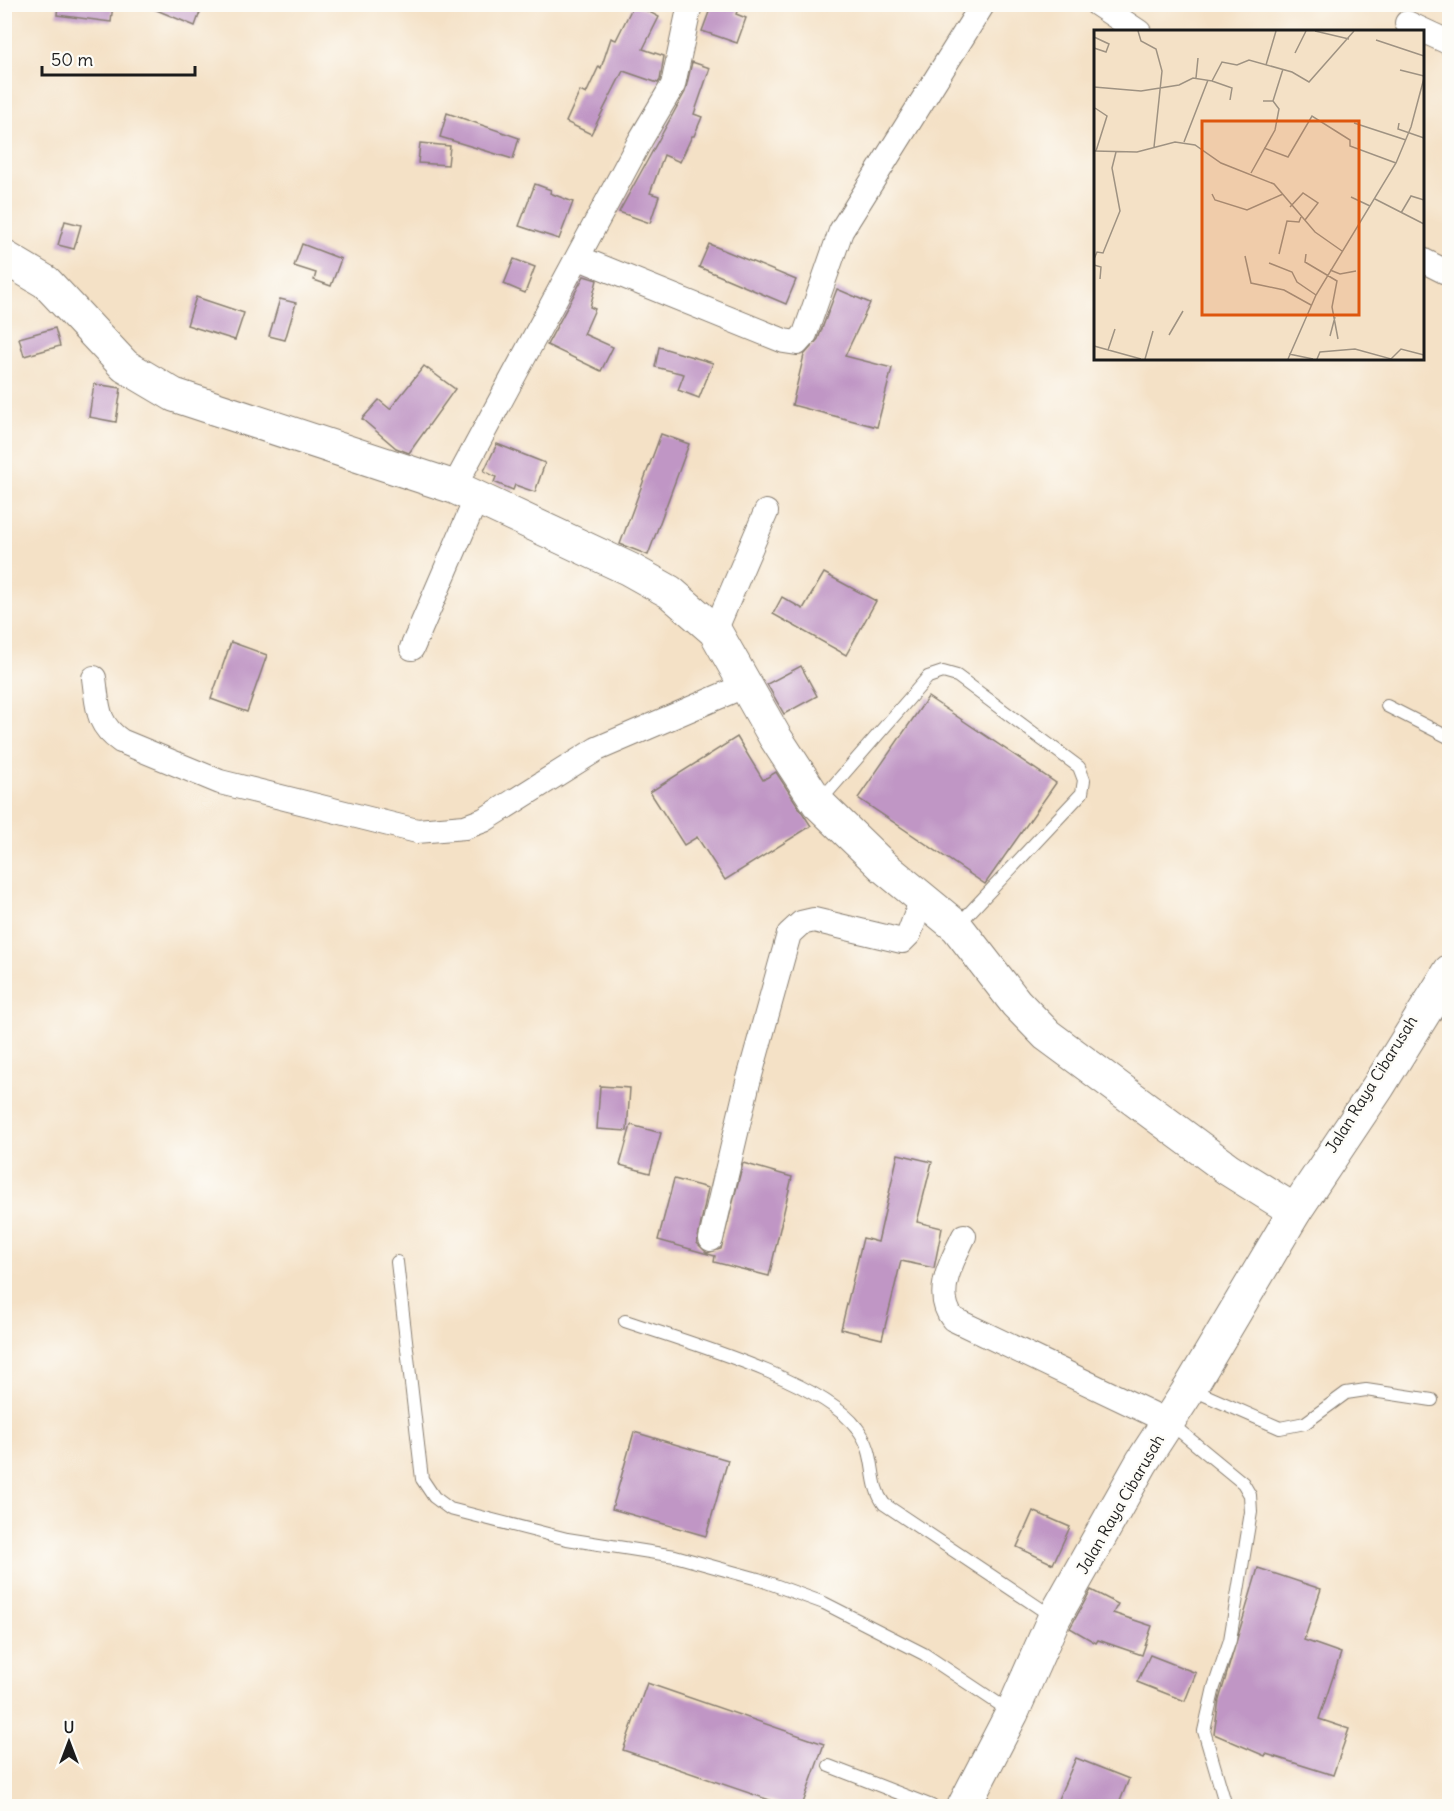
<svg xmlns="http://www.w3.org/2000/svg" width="1454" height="1811" viewBox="0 0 1454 1811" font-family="Delius,sans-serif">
	<rect width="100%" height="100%" fill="#fdfcf7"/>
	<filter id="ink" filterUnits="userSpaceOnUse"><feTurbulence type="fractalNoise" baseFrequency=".0167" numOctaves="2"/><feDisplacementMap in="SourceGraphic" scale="12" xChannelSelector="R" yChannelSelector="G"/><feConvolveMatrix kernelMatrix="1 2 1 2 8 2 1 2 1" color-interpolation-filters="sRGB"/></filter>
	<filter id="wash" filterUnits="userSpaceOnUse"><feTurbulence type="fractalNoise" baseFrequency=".008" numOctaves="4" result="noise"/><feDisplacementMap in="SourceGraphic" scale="24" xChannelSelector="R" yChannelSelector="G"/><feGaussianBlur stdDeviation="1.35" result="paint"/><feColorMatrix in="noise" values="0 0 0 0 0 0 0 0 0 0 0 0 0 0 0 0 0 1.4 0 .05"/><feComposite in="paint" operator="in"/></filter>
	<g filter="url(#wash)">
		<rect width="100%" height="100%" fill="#f4e1c6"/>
		<g id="blocks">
			<!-- building -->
			<g fill="#c096c5">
				<path d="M 58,4 L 113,4 L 111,22 L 57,15 Z"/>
				<path d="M 142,4 L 203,4 L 195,26 Z"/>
				<path d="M 634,4 L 659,17 L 643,49 L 664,56 L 660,80 L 658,83 L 623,71 L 591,134 L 566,122 L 580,91 L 586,94 L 599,66 L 601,68 L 611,38 L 616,40 Z"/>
				<path d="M 712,4 L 740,4 L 736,14 L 746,18 L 737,43 L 702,31 Z"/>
				<path d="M 692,62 L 710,68 L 694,114 L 702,117 L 694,136 L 692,136 L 680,162 L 664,155 L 650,193 L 659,196 L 650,223 L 619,212 L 685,92 Z"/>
				<path d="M 447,113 L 519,138 L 513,159 L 440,137 Z"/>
				<path d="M 420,143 L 450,146 L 448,165 L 418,163 Z"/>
				<path d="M 535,184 L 551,190 L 550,193 L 573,202 L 559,239 L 519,226 Z"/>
				<path d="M 65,221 L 81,225 L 74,249 L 58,245 Z"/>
				<path d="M 302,244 L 341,259 L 331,286 L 314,280 L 316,273 L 294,266 Z"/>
				<path d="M 709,244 L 796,280 L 786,304 L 699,267 Z"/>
				<path d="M 514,259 L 535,267 L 525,293 L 504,284 Z"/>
				<path d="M 584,276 L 597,280 L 590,307 L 595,309 L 584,334 L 613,347 L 601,371 L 547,345 Z"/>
				<path d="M 837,289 L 870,303 L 845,356 L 892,368 L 877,427 L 792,405 L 804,355 L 818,339 Z"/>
				<path d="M 196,297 L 244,313 L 235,340 L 187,325 Z"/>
				<path d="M 280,299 L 296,303 L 285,340 L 269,336 Z"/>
				<path d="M 55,328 L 60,346 L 24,356 L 19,338 Z"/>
				<path d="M 659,347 L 713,363 L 699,398 L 678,390 L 684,374 L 655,367 Z"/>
				<path d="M 424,366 L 455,389 L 409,453 L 396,448 L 362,419 L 379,400 L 390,409 Z"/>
				<path d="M 94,384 L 121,388 L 116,422 L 89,417 Z"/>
				<path d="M 661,434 L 689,444 L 648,555 L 620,544 Z"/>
				<path d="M 497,444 L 545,463 L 535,492 L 515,485 L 513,490 L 494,482 L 496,477 L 484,471 Z"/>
				<path d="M 824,573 L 876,601 L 846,655 L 773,614 L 782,597 L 803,609 Z"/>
				<path d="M 231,642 L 267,655 L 247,712 L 211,699 Z"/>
				<path d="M 801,666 L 817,696 L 784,714 L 767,684 Z"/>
				<path d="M 928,697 L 1056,783 L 985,884 L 858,798 Z"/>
				<path d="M 737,737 L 763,780 L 776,772 L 811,826 L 725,880 L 697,837 L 684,845 L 650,792 Z"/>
				<path d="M 600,1086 L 630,1088 L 627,1131 L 597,1129 Z"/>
				<path d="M 631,1125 L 661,1133 L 650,1173 L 620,1165 Z"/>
				<path d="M 898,1154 L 932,1162 L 917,1222 L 942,1228 L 934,1268 L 901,1261 L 882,1339 L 841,1329 L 863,1238 L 878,1242 Z"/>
				<path d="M 743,1163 L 792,1177 L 769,1276 L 714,1262 L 715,1256 L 658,1240 L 674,1179 L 708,1188 L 697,1243 L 707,1253 L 721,1249 Z"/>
				<path d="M 634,1432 L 728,1460 L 706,1536 L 612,1509 Z"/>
				<path d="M 1033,1511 L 1070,1527 L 1053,1564 L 1017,1547 Z"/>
				<path d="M 1258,1568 L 1321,1589 L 1304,1640 L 1341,1653 L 1319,1719 L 1349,1729 L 1333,1775 L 1266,1754 L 1265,1756 L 1214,1734 L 1219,1700 Z"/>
				<path d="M 1091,1590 L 1118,1604 L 1113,1613 L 1152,1626 L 1142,1655 L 1098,1640 L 1096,1643 L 1070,1628 Z"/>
				<path d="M 1150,1655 L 1196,1673 L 1185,1701 L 1137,1682 Z"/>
				<path d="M 647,1683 L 824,1744 L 802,1806 L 787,1806 L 623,1750 Z"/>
				<path d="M 1076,1758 L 1129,1779 L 1118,1806 L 1055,1806 Z"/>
			</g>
		</g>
	</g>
	<g filter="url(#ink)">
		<use href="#blocks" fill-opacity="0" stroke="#887e71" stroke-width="1.5"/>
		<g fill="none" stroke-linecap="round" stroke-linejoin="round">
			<defs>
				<g id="lane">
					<path d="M 1387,706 L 1450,738"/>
					<path d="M 820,801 L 928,677 L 943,672 L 957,676 L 1079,767 L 1084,780 L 1082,793 L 957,926"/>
					<path d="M 397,1262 L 422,1479 L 434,1497 L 450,1509 L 567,1539 L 675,1556 L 758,1579 L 824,1603 L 924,1654 L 1011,1712"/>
					<path d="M 625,1321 C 684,1341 821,1380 857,1428 C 879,1456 867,1481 884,1504 L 1053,1617"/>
					<path d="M 1191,1389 L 1280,1428 L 1305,1423 L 1346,1393 L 1366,1390 L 1432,1400"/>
					<path d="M 1170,1423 L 1243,1483 L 1250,1495 L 1251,1512 L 1230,1640 L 1214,1687 L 1204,1731 L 1226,1806"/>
					<path d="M 829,1766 L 932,1806"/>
				</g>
				<g id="street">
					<path d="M 1097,4 L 1139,32"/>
					<path d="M 1407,23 L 1450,43"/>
					<path d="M 579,258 L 784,341 L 797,343 L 805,334 L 841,231 L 983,4"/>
					<path d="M 1422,260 L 1450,274"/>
					<path d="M 454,487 L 641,139 L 673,85 L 690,4"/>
					<path d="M 715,631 L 766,512"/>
					<path d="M 412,648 L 477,497"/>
					<path d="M 94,678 C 98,706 96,724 121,741 L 220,782 L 417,831 L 465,827 L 484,820 L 597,749 L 746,685"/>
					<path d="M 964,1236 C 952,1261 933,1294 953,1319 L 1169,1422"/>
					<path d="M 711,1239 L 747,1086 L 789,934 L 801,923 L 814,920 L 902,941 L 909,934 L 922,899"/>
				</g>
				<path id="secondary" d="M 4,257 L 46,282 L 125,366 L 174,395 L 454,487 L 629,569 L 670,592 L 715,631 L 775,737 L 818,803 L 884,867 L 957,927 L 1016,1003 L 1047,1035 L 1228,1169 L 1295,1211"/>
				<path id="primary" d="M 964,1806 L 1012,1713 L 1054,1618 L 1142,1462 L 1190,1388 L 1295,1211 L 1378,1087 L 1450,971"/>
			</defs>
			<!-- lane casing -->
			<use href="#lane" stroke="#887e71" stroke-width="14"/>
			<!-- street casing -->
			<use href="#street" stroke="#887e71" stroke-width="26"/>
			<!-- secondary casing -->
			<use href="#secondary" stroke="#887e71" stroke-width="35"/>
			<!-- primary casing -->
			<use href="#primary" stroke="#887e71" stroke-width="35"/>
			<!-- lane -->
			<use href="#lane" stroke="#fff" stroke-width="12"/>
			<!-- street -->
			<use href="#street" stroke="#fff" stroke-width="24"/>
			<!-- secondary -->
			<use href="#secondary" stroke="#fff" stroke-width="33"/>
			<!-- primary -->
			<use href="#primary" stroke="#fff" stroke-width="33"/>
		</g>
	</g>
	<g text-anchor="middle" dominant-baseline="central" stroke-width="5" stroke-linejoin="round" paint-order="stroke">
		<!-- street labels -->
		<g font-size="16" fill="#1c1c1c" stroke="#fdfcf7">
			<text transform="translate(1371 1084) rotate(-58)">Jalan Raya Cibarusah</text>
			<text transform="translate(1120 1504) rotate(-60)">Jalan Raya Cibarusah</text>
		</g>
	</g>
	<!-- overview -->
	<g transform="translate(1094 30)">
		<rect width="330" height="330" fill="#f4e1c6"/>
		<path fill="none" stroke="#9e9282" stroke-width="1.5" d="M 44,1 L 47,11 L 62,19 L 68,41 L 60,117M 221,1 L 255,9M 0,7 L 15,14 L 12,22 L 0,18M 282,10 L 330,26M 201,23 L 212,1M 172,35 L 182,1M 306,40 L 330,46M 102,48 L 104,28M 118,51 L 138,58 L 136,70M 0,57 L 47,61 L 85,55 L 99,48 L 118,51 L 128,32 L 143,35 L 155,30 L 198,42 L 215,52 L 260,1M 169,71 L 179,71 L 189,39M 1,78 L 13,86 L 2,121M 260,93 L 312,110M 305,93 L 304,99 L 330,108M 90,112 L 114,50M 170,118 L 194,127 L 218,86 L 256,110 L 256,116 L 302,133M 0,121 L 43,122 L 81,112 L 101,115 L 127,133 L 180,154 L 221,202 L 248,221M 157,143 L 181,100 L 185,79 L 179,71M 118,164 L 121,170 L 153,180 L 189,164M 257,167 L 276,176M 281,169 L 330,194M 196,177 L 209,163 L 224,173 L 211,190M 307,183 L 317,166 L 330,170M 185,224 L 193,191 L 205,192 L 207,187M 212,224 L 211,232 L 243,251 L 238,277 L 244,309M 151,226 L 157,253 L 190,260 L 217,275M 0,229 L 3,222 L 9,223 L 26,181 L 18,138 L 22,122M 175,233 L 198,242 L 203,252 L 222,265M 0,235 L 7,237 L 6,249M 236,240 L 246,244 L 262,241M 75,305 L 89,281M 236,306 L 241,287M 0,316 L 47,329M 14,320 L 21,299M 195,324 L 219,329M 51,329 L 59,301M 194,329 L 222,265 L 302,133 L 317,97 L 330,48M 223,329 L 226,322 L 261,319 L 297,329 L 307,319 L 330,325"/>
		<path fill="#de560d" fill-opacity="0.15" stroke="#de560d" stroke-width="3" d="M 108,91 L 265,91 L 265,285 L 108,285 Z"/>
		<rect width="330" height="330" fill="none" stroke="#1c1c1c" stroke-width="3"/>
	</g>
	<!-- margin -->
	<rect width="1454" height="1811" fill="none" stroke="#fdfcf7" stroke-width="24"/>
	<!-- north arrow -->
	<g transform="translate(69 1742)" stroke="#fdfcf7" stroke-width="4.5" paint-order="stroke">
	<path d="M0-4.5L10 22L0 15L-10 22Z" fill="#1c1c1c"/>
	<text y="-9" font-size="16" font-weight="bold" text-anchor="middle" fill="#1c1c1c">U</text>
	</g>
	<!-- scale -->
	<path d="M42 66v9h153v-9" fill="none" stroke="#1c1c1c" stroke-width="3"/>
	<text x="51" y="66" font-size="18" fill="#1c1c1c" stroke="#fdfcf7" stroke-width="4.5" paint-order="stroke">50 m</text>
</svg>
